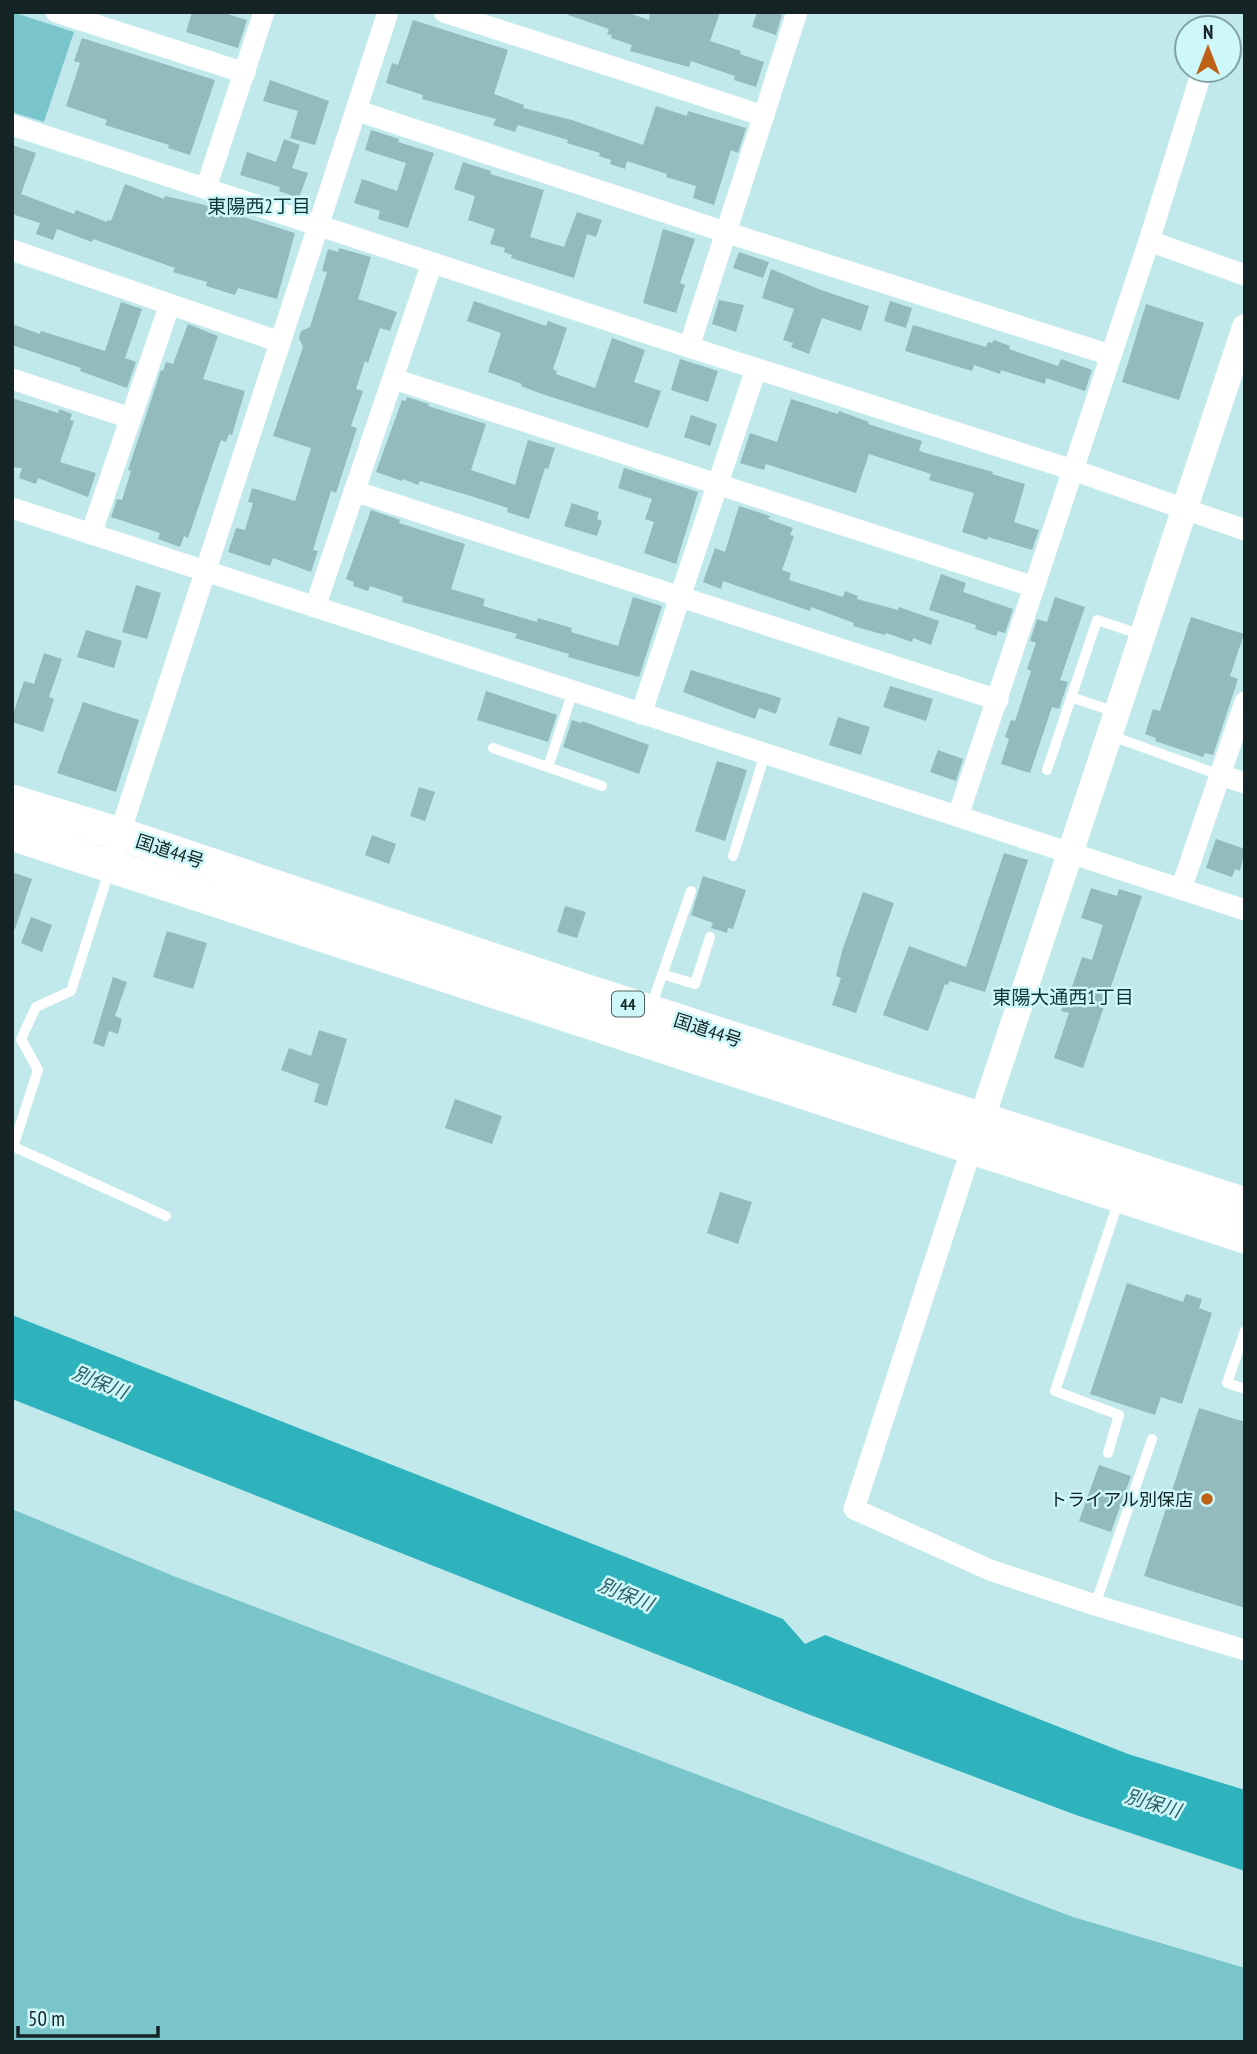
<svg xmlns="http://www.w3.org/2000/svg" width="1257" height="2054" viewBox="0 0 1257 2054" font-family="'PT Sans Narrow','Noto Sans JP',sans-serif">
	<rect width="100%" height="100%" fill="#c1e9ec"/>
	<!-- green -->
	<g fill="#7ac5ca">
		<path d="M 12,12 L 74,32 L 44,122 L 12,112 Z"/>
		<path d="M 12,1509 L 176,1577 L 1073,1917 L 1245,1968 L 1245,2042 L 12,2042 Z"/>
	</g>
	<!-- water -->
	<path fill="#2eb3bc" d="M 12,1315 L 783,1619 L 805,1644 L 825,1635 L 1128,1754 L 1245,1790 L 1245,1871 L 1076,1815 L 805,1713 L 12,1399 Z"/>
	<!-- building -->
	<g fill="#93babc">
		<path d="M 192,12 L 221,12 L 247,20 L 238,48 L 186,32 Z"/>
		<path d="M 569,12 L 626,12 L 649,20 L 650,12 L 720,12 L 710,41 L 741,51 L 740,54 L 764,62 L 756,87 L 734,80 L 735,76 L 691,61 L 689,67 L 630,51 L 632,45 L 611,38 L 612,35 L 607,34 L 609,29 L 568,15 Z"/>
		<path d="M 757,12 L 773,12 L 782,15 L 776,35 L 752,27 Z"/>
		<path d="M 413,20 L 508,50 L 494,94 L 524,105 L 523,108 L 572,120 L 643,145 L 656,106 L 687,116 L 688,111 L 746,128 L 738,153 L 731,150 L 714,205 L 693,198 L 696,186 L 666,177 L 667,174 L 627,161 L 625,169 L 610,164 L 611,160 L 599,156 L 600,153 L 567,143 L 568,140 L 518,125 L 515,132 L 493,125 L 496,119 L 422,99 L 423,95 L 386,83 L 392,63 L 398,65 Z"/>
		<path d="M 82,38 L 215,80 L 190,155 L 168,148 L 169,145 L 105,125 L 107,120 L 66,106 L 80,63 L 74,61 Z"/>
		<path d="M 270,80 L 329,101 L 315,145 L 290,138 L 298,111 L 263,101 Z"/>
		<path d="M 371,130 L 399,139 L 398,142 L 434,153 L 408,228 L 378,219 L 380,211 L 354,203 L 362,179 L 397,191 L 406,163 L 365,150 Z"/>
		<path d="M 284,139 L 300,145 L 292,168 L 308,173 L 299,198 L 279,191 L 280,187 L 240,175 L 247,152 L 276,162 Z"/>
		<path d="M 12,145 L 36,153 L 21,194 L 74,214 L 76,210 L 107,222 L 108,220 L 111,221 L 125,184 L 164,199 L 165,196 L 201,204 L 295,233 L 277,299 L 238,288 L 235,295 L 206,286 L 207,282 L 173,272 L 175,268 L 93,239 L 92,242 L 57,229 L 53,240 L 36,234 L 40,223 L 12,214 Z"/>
		<path d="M 463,162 L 491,171 L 490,174 L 544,190 L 530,237 L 564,247 L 577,212 L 602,220 L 596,237 L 587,234 L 574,278 L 511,258 L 512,255 L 504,252 L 505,248 L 490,244 L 495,229 L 468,220 L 475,196 L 454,189 Z"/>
		<path d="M 663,229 L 695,239 L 680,283 L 685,285 L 676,313 L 643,303 Z"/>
		<path d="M 339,248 L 371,257 L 358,299 L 397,312 L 390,331 L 380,328 L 368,363 L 365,361 L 356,389 L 363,391 L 351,426 L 357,428 L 336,493 L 331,491 L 313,550 L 318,551 L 311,572 L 273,558 L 270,566 L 228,552 L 236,528 L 245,530 L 253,503 L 248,502 L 252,488 L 295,501 L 311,448 L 273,436 L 303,347 L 299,338 L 301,331 L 310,327 L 327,272 L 322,271 L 328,249 L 338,252 Z"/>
		<path d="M 739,252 L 769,262 L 763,278 L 733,268 Z"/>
		<path d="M 771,269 L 821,290 L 869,306 L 861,331 L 822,318 L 809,354 L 791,347 L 793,343 L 783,340 L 794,309 L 762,298 Z"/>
		<path d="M 719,300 L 744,305 L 736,332 L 712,324 Z"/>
		<path d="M 474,301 L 546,326 L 548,321 L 567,328 L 553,369 L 557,371 L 556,374 L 595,388 L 612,338 L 645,350 L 634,382 L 661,391 L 648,428 L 539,393 L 521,386 L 522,384 L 488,372 L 501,333 L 467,321 Z"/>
		<path d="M 890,301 L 912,308 L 906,328 L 884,321 Z"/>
		<path d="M 121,302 L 142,309 L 125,358 L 136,362 L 127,388 L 80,371 L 81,368 L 12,345 L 12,324 L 40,334 L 41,331 L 105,351 Z"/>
		<path d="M 1146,304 L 1204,323 L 1179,400 L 1122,382 Z"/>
		<path d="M 188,324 L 218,336 L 203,379 L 245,391 L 232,435 L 229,434 L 226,442 L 221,440 L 188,538 L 184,536 L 180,547 L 158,539 L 160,533 L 111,517 L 117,499 L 122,500 L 131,471 L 128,470 L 161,370 L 163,371 L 166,362 L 173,364 Z"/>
		<path d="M 913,325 L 986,347 L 988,342 L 992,343 L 994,340 L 1010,346 L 1009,349 L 1058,366 L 1061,359 L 1092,370 L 1085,391 L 1046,378 L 1045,384 L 1001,370 L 1000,374 L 974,365 L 972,371 L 905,351 Z"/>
		<path d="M 680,359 L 718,371 L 708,402 L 671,390 Z"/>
		<path d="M 407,397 L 429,404 L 428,406 L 486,424 L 471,470 L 515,485 L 528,440 L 555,448 L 548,469 L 545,468 L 529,519 L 507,512 L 508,508 L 474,497 L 420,481 L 418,485 L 403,479 L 402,481 L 376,472 L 402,400 L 406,401 Z"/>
		<path d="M 12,398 L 58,413 L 59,409 L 72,414 L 70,420 L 74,421 L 60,462 L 96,473 L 88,497 L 38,478 L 36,484 L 19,478 L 22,468 L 12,467 Z"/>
		<path d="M 791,399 L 838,414 L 839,411 L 869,422 L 868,424 L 922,441 L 919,450 L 922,452 L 993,472 L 992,474 L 1025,484 L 1014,522 L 1039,530 L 1032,550 L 988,537 L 987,540 L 962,532 L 974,493 L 929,480 L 931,474 L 869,454 L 856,493 L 766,464 L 764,470 L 740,463 L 750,433 L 777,442 Z"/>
		<path d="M 691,415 L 717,424 L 710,446 L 684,437 Z"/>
		<path d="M 624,468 L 698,492 L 676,564 L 644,553 L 654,522 L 645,519 L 652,499 L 618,488 Z"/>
		<path d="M 572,503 L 599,512 L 597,519 L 602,521 L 597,536 L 564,526 Z"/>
		<path d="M 739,506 L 770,516 L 768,519 L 793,528 L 790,535 L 794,536 L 782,570 L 791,573 L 789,580 L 843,597 L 845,591 L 858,596 L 857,599 L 898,610 L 899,607 L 939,621 L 931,645 L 913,638 L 912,642 L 886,633 L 885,635 L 853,626 L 854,623 L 811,607 L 810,611 L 723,581 L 721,589 L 703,582 L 715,548 L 725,552 Z"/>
		<path d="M 371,510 L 400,520 L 399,523 L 465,544 L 451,589 L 485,599 L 483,606 L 537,622 L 538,618 L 572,628 L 571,632 L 618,646 L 633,597 L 662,606 L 639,677 L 568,657 L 569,654 L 515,638 L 517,634 L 402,602 L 403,597 L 370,586 L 368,591 L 353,586 L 354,582 L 346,579 Z"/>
		<path d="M 941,574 L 966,583 L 963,592 L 1013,609 L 1005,633 L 998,631 L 996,636 L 975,629 L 976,625 L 929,610 Z"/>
		<path d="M 136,585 L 161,593 L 147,639 L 122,632 Z"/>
		<path d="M 1055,597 L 1085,607 L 1060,680 L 1068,682 L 1059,709 L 1052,707 L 1030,773 L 1001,764 L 1009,739 L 1005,737 L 1011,720 L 1015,721 L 1031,671 L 1027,669 L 1036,643 L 1030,641 L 1037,619 L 1047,622 Z"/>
		<path d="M 1191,617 L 1244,634 L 1230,676 L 1238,679 L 1221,731 L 1213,755 L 1205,753 L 1203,757 L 1155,741 L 1156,738 L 1145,734 L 1153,709 L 1160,711 Z"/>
		<path d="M 86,630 L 122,641 L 114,668 L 77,657 Z"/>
		<path d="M 44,653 L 62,659 L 49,697 L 54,699 L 43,732 L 12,722 L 12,717 L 24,681 L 34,684 Z"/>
		<path d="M 691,670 L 781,698 L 776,714 L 759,708 L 755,719 L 683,692 Z"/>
		<path d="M 890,686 L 933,699 L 926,721 L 883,707 Z"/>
		<path d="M 486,691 L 557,715 L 548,742 L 477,720 Z"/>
		<path d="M 83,702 L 139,720 L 116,792 L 57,773 Z"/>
		<path d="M 838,717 L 870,727 L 861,755 L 829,745 Z"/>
		<path d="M 572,720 L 581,723 L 582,721 L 649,745 L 639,774 L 563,747 Z"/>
		<path d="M 938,750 L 963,759 L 956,781 L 930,772 Z"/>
		<path d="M 717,761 L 747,770 L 725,841 L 695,831 Z"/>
		<path d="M 419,787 L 435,792 L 425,821 L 410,816 Z"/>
		<path d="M 372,835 L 396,844 L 389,864 L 365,855 Z"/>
		<path d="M 1216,839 L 1245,849 L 1240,871 L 1235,869 L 1232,877 L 1206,868 Z"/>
		<path d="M 1004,853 L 1028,860 L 985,992 L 949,981 L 948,985 L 945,984 L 928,1031 L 883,1015 L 909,946 L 966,967 Z"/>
		<path d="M 12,872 L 32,879 L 15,929 L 12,929 Z"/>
		<path d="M 703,876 L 746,890 L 733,929 L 728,928 L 727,933 L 711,928 L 713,923 L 691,915 Z"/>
		<path d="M 1091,888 L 1117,896 L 1119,889 L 1142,896 L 1083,1068 L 1054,1058 L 1069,1013 L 1061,1011 L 1068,992 L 1070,993 L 1082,957 L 1092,960 L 1103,925 L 1081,918 Z"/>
		<path d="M 863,892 L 894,903 L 856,1013 L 832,1005 L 841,978 L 836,976 L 842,951 Z"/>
		<path d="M 565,906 L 586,912 L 577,938 L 557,932 Z"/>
		<path d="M 31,917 L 52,925 L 42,952 L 21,943 Z"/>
		<path d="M 167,931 L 207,943 L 193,989 L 153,977 Z"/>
		<path d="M 113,977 L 127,982 L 115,1016 L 122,1019 L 118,1034 L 109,1031 L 104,1047 L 93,1043 Z"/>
		<path d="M 319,1030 L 347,1039 L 327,1106 L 314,1102 L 319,1084 L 281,1070 L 289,1048 L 311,1056 Z"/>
		<path d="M 455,1099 L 502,1116 L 492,1144 L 445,1128 Z"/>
		<path d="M 720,1192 L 752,1202 L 738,1244 L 707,1233 Z"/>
		<path d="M 1127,1283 L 1183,1302 L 1186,1294 L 1202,1299 L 1199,1308 L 1212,1313 L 1182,1404 L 1161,1397 L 1155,1415 L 1090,1394 Z"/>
		<path d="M 1199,1408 L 1245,1422 L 1245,1608 L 1144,1576 Z"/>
		<path d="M 1099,1465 L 1131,1476 L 1111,1532 L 1079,1521 Z"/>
	</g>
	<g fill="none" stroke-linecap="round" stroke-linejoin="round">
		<!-- service -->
		<g stroke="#fff" stroke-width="10">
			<path d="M 1071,697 L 1115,712"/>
			<path d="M 1109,735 L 1220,775"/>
			<path d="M 493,748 L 602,786"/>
			<path d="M 548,767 L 573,691"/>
			<path d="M 1047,770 L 1097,620 L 1142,635"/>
			<path d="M 733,856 L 765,754"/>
			<path d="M 662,974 L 695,984 L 710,937"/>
			<path d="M 651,1007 L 691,891"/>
			<path d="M 12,1146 L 166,1216"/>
			<path d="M 13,1147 L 38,1070 L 21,1039 L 36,1007 L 71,991 L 110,868"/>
			<path d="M 1245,1331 L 1227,1383 L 1245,1389"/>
			<path d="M 1108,1453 L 1119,1415 L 1055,1391 L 1119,1200"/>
			<path d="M 1095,1605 L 1152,1439"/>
		</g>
		<!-- minor -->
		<g stroke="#fff" stroke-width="21">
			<path d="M 56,12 L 245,73"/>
			<path d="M 444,12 L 764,116"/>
			<path d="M 358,111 L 725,232 L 1110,355"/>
			<path d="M 12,125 L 689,347 L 1073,470 L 1245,530"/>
			<path d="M 206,188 L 264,12"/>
			<path d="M 1149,241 L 1245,275"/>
			<path d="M 12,250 L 280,342"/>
			<path d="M 689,347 L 797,12"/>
			<path d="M 12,379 L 130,418"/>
			<path d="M 394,379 L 1034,587"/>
			<path d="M 354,491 L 998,700"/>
			<path d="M 12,508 L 1245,910"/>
			<path d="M 91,534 L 170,304"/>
			<path d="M 315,607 L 432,263"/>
			<path d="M 641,714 L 756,369"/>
			<path d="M 1220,775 L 1245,783"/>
			<path d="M 958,816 L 1149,241 L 1201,74"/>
			<path d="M 116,845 L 388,12"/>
			<path d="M 1181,889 L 1245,702"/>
			<path d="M 972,1147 L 854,1509 L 990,1570 L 1095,1605 L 1245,1650"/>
		</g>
		<!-- tertiary -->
		<path stroke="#fff" stroke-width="26" d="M 976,1136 L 1245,327"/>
		<!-- trunk -->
		<g stroke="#fff" stroke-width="33">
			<path d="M 12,801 L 120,834 L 575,987 L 1245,1204"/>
			<path d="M 12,834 L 1245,1237"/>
		</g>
	</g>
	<!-- markers -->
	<circle fill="#be6016" stroke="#cef7f9" stroke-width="2.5" cx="1207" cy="1499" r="7"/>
	<g text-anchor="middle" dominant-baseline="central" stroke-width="5" stroke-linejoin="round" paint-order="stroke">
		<!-- shield labels -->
		<rect fill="#cef7f9" stroke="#4c6364" stroke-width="2" x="612" y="991.5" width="32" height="25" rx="5"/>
		<g font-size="16" font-weight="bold" fill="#142324">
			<text x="628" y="1004">44</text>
		</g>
		<!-- street labels -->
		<g font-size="18" fill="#142324" stroke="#cef7f9">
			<text transform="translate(170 851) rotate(18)">国道44号</text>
			<text transform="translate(708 1030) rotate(18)">国道44号</text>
		</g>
		<!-- poi labels -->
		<g font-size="18" fill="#142324" stroke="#cef7f9" text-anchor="end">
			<text x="1193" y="1499">トライアル別保店</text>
		</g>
		<!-- neighbourhood labels -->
		<g font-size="19" fill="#103537" stroke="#cef7f9">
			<text x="259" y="206">東陽西2丁目</text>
			<text x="1063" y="997">東陽大通西1丁目</text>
		</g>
		<!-- water labels -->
		<g font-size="19" font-style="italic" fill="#2b5f63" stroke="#cef7f9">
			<text transform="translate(100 1382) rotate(22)">別保川</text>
			<text transform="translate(626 1594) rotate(22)">別保川</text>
			<text transform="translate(1153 1803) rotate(16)">別保川</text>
		</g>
	</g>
	<!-- border -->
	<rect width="1257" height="2054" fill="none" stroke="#142324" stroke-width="28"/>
	<!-- north arrow -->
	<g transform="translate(1208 49)"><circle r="33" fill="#cef7f9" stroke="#84a2a4" stroke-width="2"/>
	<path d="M0-5L12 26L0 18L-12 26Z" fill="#be6016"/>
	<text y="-10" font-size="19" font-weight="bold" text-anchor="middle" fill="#142324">N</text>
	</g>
	<!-- scale -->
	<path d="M18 2026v10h140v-10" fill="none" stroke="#142324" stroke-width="3.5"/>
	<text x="28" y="2026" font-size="21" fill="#142324" stroke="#cef7f9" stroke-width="5" paint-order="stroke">50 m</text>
</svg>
